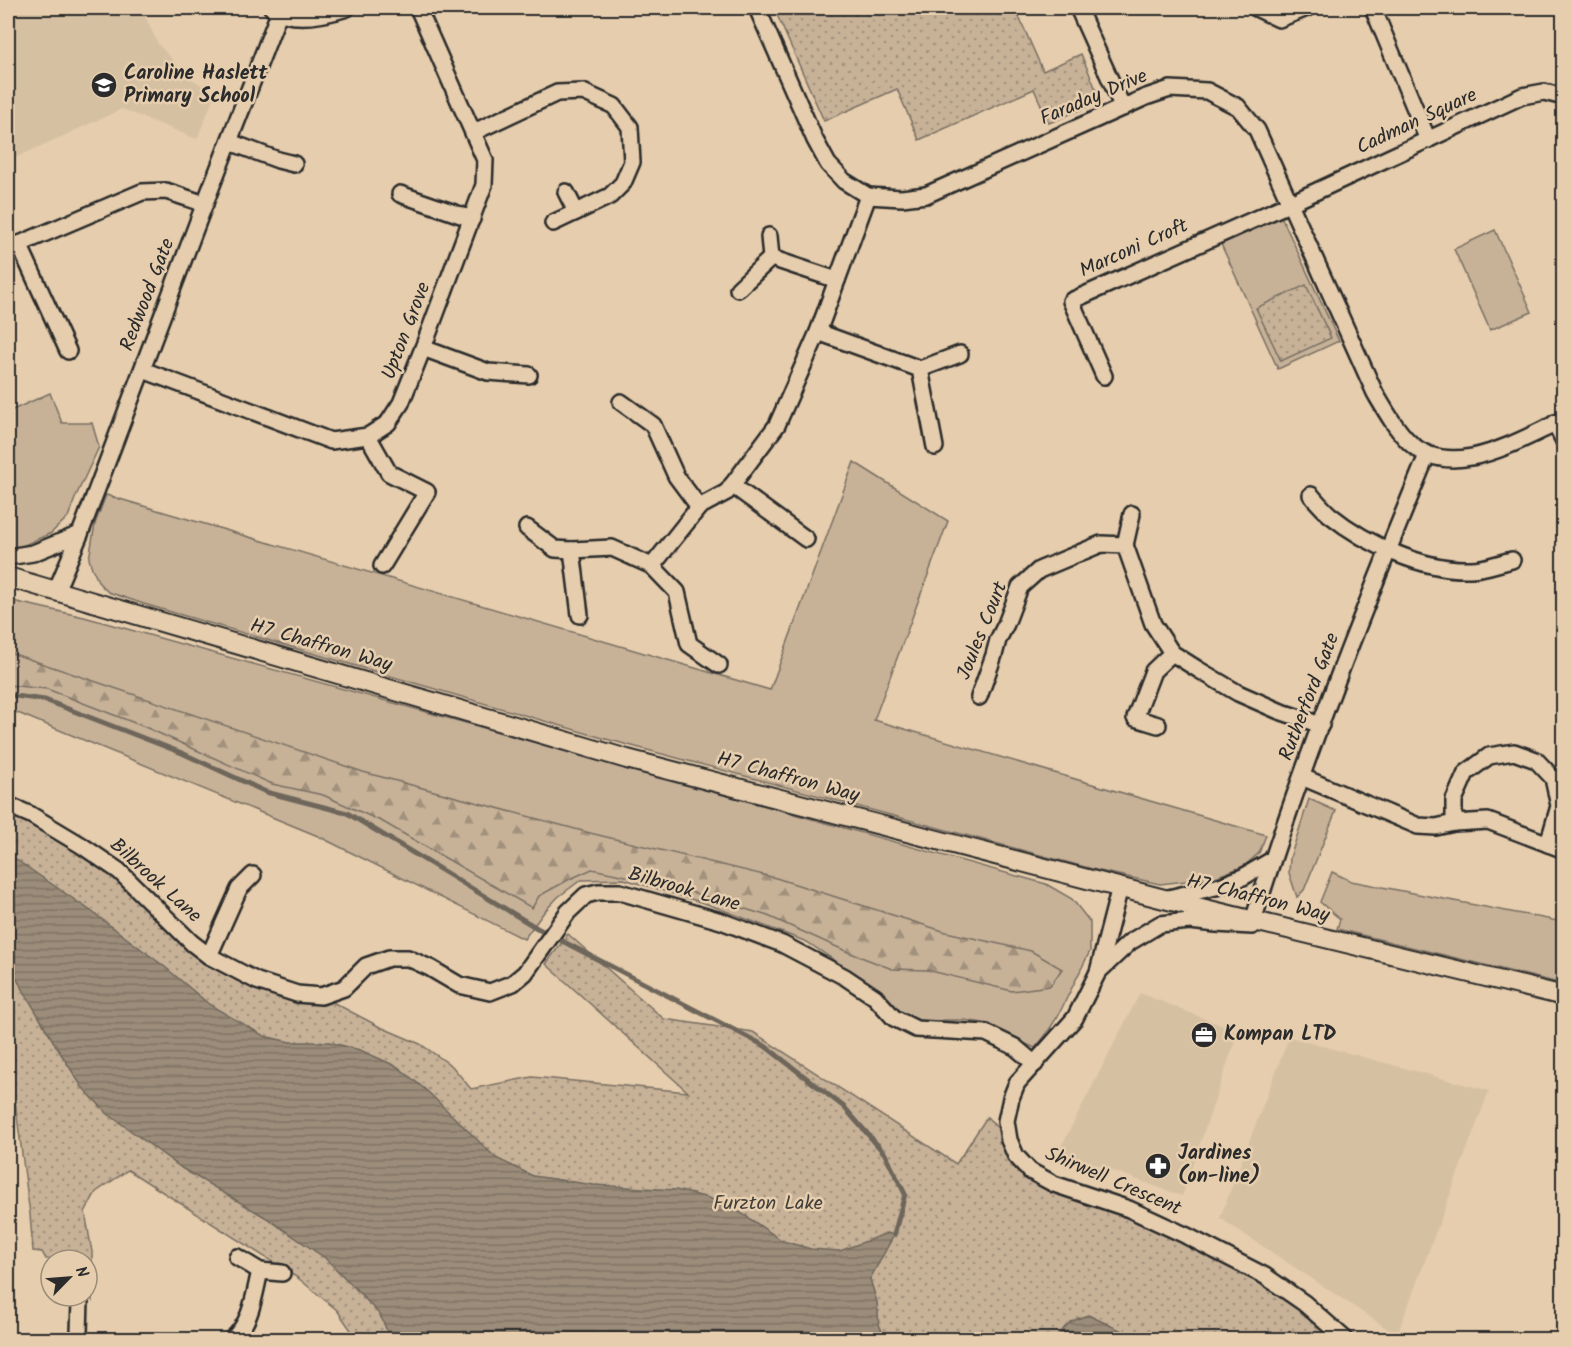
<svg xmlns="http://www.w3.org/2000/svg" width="1571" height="1347" viewBox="0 0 1571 1347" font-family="Kalam,sans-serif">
	<defs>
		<pattern id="forest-firs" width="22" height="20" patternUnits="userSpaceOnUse" patternTransform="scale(1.5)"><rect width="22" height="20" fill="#c7b298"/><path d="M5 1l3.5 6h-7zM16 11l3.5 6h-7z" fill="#a2917c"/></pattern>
		<pattern id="park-dots" width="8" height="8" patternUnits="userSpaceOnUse" patternTransform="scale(1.5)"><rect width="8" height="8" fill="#c7b298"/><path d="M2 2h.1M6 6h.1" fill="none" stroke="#a2917c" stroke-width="1.8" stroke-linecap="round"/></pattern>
		<pattern id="water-rules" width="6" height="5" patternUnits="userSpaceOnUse" patternTransform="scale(1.5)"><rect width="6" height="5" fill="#9b8d7a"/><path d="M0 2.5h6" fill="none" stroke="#7f7364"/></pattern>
	</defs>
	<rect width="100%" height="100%" fill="#e5cdad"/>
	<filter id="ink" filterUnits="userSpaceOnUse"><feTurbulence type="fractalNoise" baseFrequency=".0167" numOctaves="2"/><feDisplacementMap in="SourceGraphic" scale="12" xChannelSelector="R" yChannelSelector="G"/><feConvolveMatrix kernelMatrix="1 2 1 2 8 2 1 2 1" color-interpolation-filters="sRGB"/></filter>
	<g filter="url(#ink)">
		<!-- built -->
		<g fill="#d5c0a2">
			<path d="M 8,8 L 141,8 L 158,44 L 187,76 L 215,94 L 197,139 L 122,109 L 8,161 Z"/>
			<path d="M 1140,993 L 1238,1032 L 1182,1196 L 1059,1151 Z"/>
			<path d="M 1289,1037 L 1489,1091 L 1397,1335 L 1220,1218 Z"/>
		</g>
		<!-- green -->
		<g fill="#c7b298" stroke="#796e62" stroke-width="1.5">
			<path d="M 1281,216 L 1339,341 L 1278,369 L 1221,244 Z"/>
			<path d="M 1495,230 L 1532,312 L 1490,330 L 1454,249 Z"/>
			<path d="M 50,393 L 62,423 L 92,423 L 99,447 L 76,496 L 68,517 L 51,533 L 18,548 L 8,546 L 8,412 Z"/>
			<path d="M 854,462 L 948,521 L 874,720 L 1266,835 L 1259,853 L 1244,866 L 1213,878 L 1160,884 L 1100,871 L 606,739 L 144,604 L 108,592 L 99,583 L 92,568 L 89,559 L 95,524 L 106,495 L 770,690 Z"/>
			<path d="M 8,600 L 84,617 L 1046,884 L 1072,899 L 1090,922 L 1090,951 L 1058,1016 L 1045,1036 L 1035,1048 L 1013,1038 L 989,1024 L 964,1020 L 945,1020 L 925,1023 L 901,1012 L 867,982 L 807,942 L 707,904 L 624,879 L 581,880 L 558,897 L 544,912 L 524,939 L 318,836 L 8,709 Z"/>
			<path d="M 1309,799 L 1336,811 L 1304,890 L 1297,897 L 1289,873 L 1290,858 Z"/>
			<path d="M 1332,872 L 1351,881 L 1563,922 L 1563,984 L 1337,929 L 1340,919 L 1320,902 Z"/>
		</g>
		<!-- forest -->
		<path fill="url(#forest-firs)" stroke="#796e62" stroke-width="1.5" d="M 8,652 L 363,772 L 590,833 L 776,878 L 946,932 L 1031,951 L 1062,969 L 1050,986 L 1012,991 L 927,970 L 892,969 L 848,952 L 768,916 L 665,884 L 592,869 L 568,880 L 539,896 L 532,908 L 383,822 L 323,795 L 272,784 L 145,727 L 47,689 L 8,685 Z"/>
		<!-- park -->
		<g fill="url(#park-dots)" stroke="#796e62" stroke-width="1.5">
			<path d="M 774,8 L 1015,8 L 1043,71 L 1081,54 L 1101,101 L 1049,123 L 1034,89 L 919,140 L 897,89 L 824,121 Z"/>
			<path d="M 1306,285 L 1331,338 L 1281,361 L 1256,308 Z"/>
			<path d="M 8,805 L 81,845 L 209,956 L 321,996 L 378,1026 L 420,1044 L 452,1066 L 471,1089 L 532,1077 L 688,1092 L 546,964 L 568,934 L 664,1019 L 753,1032 L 956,1164 L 987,1117 L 1009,1140 L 1030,1171 L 1265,1276 L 1346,1339 L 357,1339 L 337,1310 L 298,1278 L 128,1170 L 96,1192 L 85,1212 L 92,1252 L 92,1300 L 87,1291 L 87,1260 L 46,1259 L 42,1252 L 33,1251 L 30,1214 L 15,1101 L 8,1099 Z"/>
		</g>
		<!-- water -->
		<g fill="url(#water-rules)" stroke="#6e665a" stroke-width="1.5">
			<path d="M 8,854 L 91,911 L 165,967 L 210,1005 L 264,1036 L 290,1042 L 329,1042 L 360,1050 L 398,1067 L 427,1091 L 496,1158 L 533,1176 L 594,1185 L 676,1190 L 709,1198 L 741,1213 L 783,1241 L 811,1249 L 840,1251 L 887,1233 L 894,1235 L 870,1279 L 877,1302 L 879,1324 L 885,1339 L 390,1339 L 388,1333 L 380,1315 L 355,1288 L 325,1258 L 265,1217 L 183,1169 L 108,1114 L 82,1087 L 56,1046 L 8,964 Z"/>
			<path d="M 1088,1315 L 1139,1339 L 1058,1339 C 1064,1323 1073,1320 1088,1315 Z"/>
		</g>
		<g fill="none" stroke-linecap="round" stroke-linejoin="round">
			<!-- stream -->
			<path stroke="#6e665a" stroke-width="5" d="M 8,695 L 45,700 L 182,753 L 266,792 L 347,813 L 537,928 L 765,1046 L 844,1107 L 885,1154 L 905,1194 L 894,1235"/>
			<defs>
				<g id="minor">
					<path d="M 272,8 C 292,23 325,15 347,8"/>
					<path d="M 757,8 L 815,140 L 828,164 L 844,181 L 868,196 L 902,198 L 926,195 L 1146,97 L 1170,89 L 1207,91 L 1238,107 L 1257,130 L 1375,393 C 1385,410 1395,428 1409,442 C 1452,483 1520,439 1564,420"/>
					<path d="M 1078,8 L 1123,108"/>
					<path d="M 1256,8 L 1279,19 L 1307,8"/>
					<path d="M 1373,8 L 1428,140"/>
					<path d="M 474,132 L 557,93 L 583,92 L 614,106 L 630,127 L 632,162 L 623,183 L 610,196 L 553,223"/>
					<path d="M 230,142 L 278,160 L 294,164"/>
					<path d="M 566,192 L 576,212"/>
					<path d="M 400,194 L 472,219"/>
					<path d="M 769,236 L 771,258"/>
					<path d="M 19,244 L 68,351"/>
					<path d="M 8,249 L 142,192 L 166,191 L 205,204"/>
					<path d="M 738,289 L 771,258 L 837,280"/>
					<path d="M 818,332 L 920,369 L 935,447"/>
					<path d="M 423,348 L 488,372 L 529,375"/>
					<path d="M 920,369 L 960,354"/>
					<path d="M 143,370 L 331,441 L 368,436 L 388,423 L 401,403 L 423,348 L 484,185 L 485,160 L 418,8"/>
					<path d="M 1104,376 L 1071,301 L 1291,203 L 1522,96 L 1544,92 L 1564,97"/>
					<path d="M 621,402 L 653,425 L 676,476 L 699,507"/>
					<path d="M 1555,423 L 1564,441"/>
					<path d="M 368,436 L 389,473 L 427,492 L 382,566"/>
					<path d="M 732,485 L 806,539"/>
					<path d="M 1311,495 C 1317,502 1323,509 1330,515 C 1366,544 1424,571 1471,569 C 1484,569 1499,563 1512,560"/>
					<path d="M 527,528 L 555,549 L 572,550 L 612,548 L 652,566 L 699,507 L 727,492 L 777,425 L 818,332 L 868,196"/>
					<path d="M 1125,545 L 1132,514"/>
					<path d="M 572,550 L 580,615"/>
					<path d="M 8,557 L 33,553 L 80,534"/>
					<path d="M 652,566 L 677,592 L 689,644 L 719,665"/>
					<path d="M 56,591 L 80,534 L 200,216 L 279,13"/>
					<path d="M 979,697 L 994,655 L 998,640 L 1006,624 L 1020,587 L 1039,570 L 1101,544 L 1125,545 L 1153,624 L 1172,653 L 1199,670 L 1238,693 L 1279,711 L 1321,725"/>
					<path d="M 1158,725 L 1135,718 L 1153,671 L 1172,653"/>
					<path d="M 1302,777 L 1418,826 L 1436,827 L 1454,823 L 1488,821 L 1564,850"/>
					<path d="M 8,805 L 31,815 L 81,845 L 119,871 L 192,943 L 209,956 L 257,981 L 297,994 L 321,996 L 344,988 L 366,966 L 389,958 L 408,958 L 430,968 L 459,985 L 490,992 L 513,983 L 525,973 L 568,912 L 586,895 L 598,892 L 620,892 L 721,921 L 782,944 L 845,977 L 875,997 L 894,1018 L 916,1029 L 986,1033 L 1015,1047 L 1035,1064"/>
					<path d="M 1454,823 L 1454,800 L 1466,773 L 1489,756 L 1514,752 L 1536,760 L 1553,778 L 1559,806 L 1548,844"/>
					<path d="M 1120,887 L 1098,972 L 1075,1018 L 1017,1083 L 1011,1098 L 1006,1121 L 1009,1140 L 1016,1156 L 1030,1171 L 1054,1184 L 1129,1209 L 1185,1235 L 1265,1276 L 1304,1303 L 1346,1340"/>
					<path d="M 1164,899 L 1220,886 L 1243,877 L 1272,860"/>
					<path d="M 1253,921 C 1302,763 1364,608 1427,455"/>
					<path d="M 209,956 L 239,889 L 253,875"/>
					<path d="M 1098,972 L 1130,942 L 1160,924 L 1190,921 L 1216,924 L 1252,926"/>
					<path d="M 237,1257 L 260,1271 L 282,1273"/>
					<path d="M 76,1340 L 79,1333 L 80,1300 L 78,1296"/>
					<path d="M 231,1340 C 252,1323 254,1295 260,1271"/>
				</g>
				<path id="tertiary" d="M 8,577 L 627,759 L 1164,899 L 1564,996"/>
			</defs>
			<!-- minor casing -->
			<use href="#minor" stroke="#2b2b2b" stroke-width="20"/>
			<!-- tertiary casing -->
			<use href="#tertiary" stroke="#2b2b2b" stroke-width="22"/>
			<!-- minor -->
			<use href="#minor" stroke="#e5cdad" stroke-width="15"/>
			<!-- tertiary -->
			<use href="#tertiary" stroke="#e5cdad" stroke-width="18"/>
		</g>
	</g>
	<!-- icons -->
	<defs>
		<symbol id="school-disc" viewBox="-11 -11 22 22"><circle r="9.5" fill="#2b2b2b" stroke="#e5cdad"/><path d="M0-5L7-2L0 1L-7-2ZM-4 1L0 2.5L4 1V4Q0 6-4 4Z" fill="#fff"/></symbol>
		<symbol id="office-disc" viewBox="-11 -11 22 22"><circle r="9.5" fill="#2b2b2b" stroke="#e5cdad"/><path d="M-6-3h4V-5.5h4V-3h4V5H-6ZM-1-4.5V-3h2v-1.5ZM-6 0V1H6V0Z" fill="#fff"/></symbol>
		<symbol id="pharmacy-disc" viewBox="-11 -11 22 22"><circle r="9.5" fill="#2b2b2b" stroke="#e5cdad"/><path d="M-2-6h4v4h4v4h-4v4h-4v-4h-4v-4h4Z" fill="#fff"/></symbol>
	</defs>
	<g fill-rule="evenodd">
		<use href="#school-disc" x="89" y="70" width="30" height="30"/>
		<use href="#office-disc" x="1189" y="1020" width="30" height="30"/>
		<use href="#pharmacy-disc" x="1143" y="1151" width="30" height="30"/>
	</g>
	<g text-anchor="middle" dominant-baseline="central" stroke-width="5" stroke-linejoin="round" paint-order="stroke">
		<!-- poi labels -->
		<g font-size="20" font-weight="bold" fill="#2b2b2b" stroke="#e5cdad" text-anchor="start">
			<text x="124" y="74">Caroline Haslett<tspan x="124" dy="23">Primary School</tspan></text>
			<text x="1224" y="1035">Kompan LTD</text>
			<text x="1178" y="1154">Jardines<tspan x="1178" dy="23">(on-line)</tspan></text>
		</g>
		<!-- street labels -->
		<g font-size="20" fill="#2b2b2b" stroke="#e5cdad">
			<text transform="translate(1094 98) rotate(-23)">Faraday Drive</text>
			<text transform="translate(1417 122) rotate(-25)">Cadman Square</text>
			<text transform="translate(1134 249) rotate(-24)">Marconi Croft</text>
			<text transform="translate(148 295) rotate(-69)">Redwood Gate</text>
			<text transform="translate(407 331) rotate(-69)">Upton Grove</text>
			<text transform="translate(983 631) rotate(-68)">Joules Court</text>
			<text transform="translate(321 646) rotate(16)">H7 Chaffron Way</text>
			<text transform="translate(1310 697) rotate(-69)">Rutherford Gate</text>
			<text transform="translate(788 778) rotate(15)">H7 Chaffron Way</text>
			<text transform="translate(155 881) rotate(42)">Bilbrook Lane</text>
			<text transform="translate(684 890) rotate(16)">Bilbrook Lane</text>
			<text transform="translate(1258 899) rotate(14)">H7 Chaffron Way</text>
			<text transform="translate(1113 1182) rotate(23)">Shirwell Crescent</text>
		</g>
		<!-- park labels -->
		<g font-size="20" fill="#423f3b" stroke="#e5cdad">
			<text x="768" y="1204">Furzton Lake</text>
		</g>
	</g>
	<!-- margin -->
	<rect width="1571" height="1347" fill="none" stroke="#e5cdad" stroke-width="30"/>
	<rect x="15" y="15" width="1541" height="1317" fill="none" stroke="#2b2b2b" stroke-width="2" filter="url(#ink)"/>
	<!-- north arrow -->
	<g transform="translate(69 1278) rotate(65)"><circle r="28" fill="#e5cdad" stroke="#9b8c79" stroke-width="1.5"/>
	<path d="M0-4.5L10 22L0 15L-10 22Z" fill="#2b2b2b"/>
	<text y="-9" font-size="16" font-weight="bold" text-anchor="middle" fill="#2b2b2b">N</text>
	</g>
</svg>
